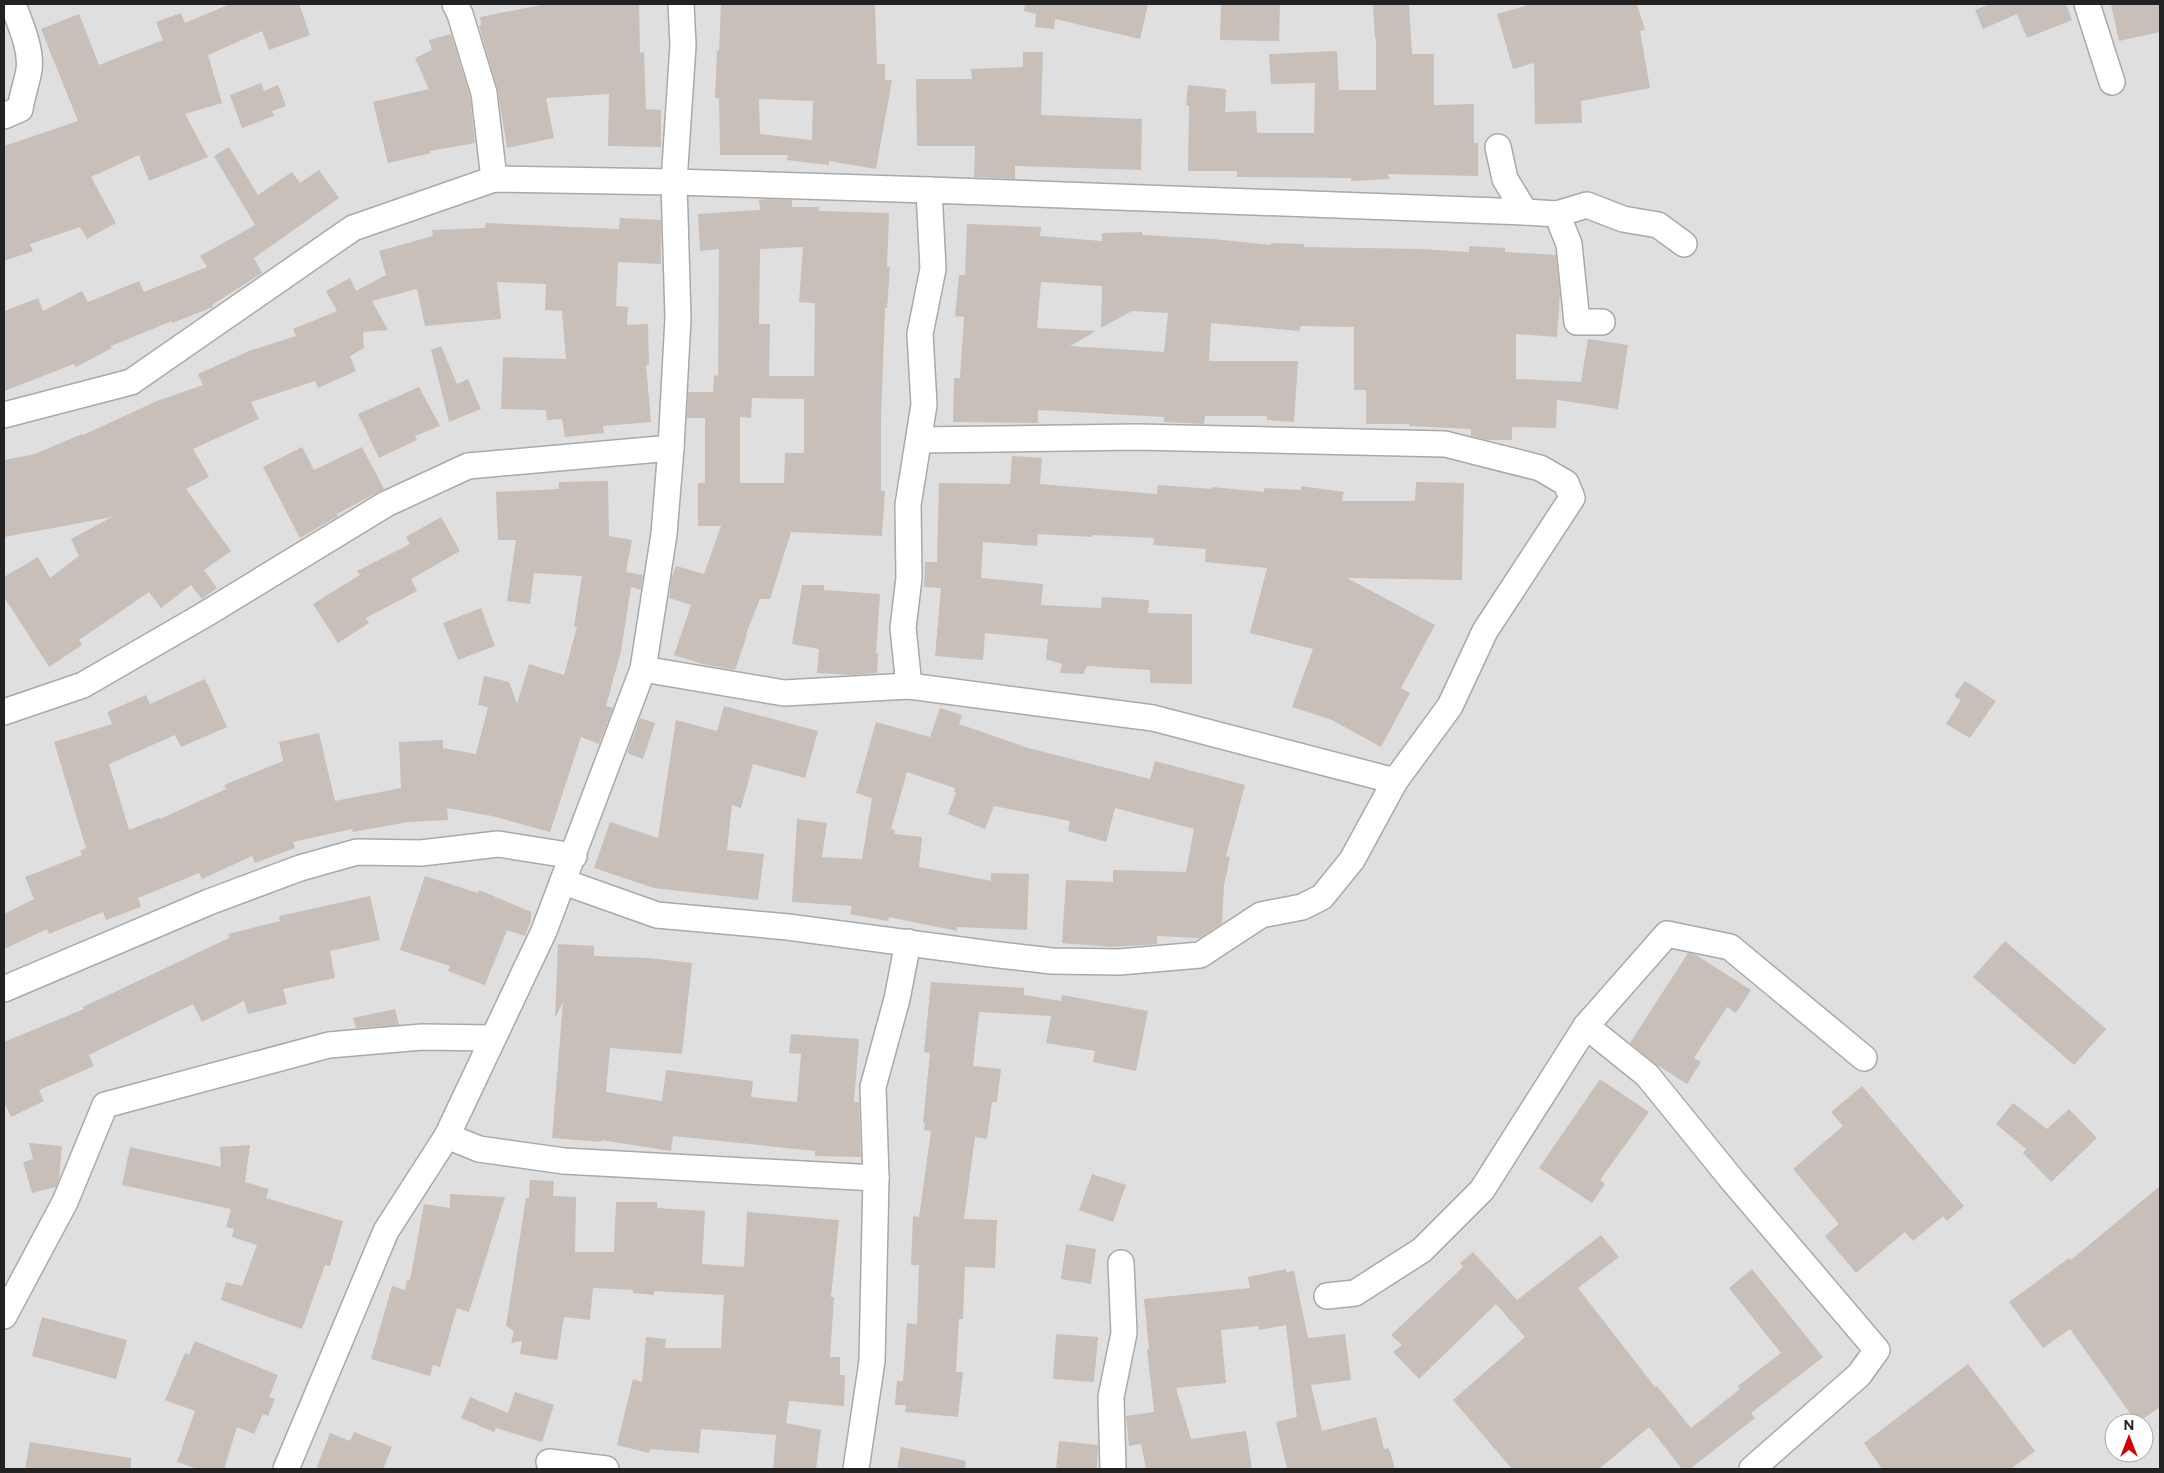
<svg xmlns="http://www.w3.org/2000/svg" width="2164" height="1473" viewBox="0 0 2164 1473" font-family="Figtree,sans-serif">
	<rect width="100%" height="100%" fill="#f2efe9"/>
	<!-- residential -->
	<path fill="#e0dfdf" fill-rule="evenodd" d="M 4,4 L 2160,4 L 2160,1469 L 4,1469 ZM 2114,1423 L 2144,1423 L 2144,1453 L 2114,1453 Z"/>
	<!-- building -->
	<g fill="#c7bfb8" fill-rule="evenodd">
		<path d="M 230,4 L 299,4 L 310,35 L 269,50 L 262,31 L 208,55 L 222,103 L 185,114 L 208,157 L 149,181 L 139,155 L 91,177 L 116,223 L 87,239 L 80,227 L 30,244 L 33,251 L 4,261 L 4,146 L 78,121 L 41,29 L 79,14 L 99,65 L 163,40 L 156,22 L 181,13 L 185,23 Z"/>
		<path d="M 546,4 L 639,4 L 640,53 L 644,52 L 646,109 L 661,110 L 661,147 L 608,146 L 609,94 L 546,98 L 554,138 L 507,148 L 498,91 L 479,26 L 481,25 L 480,17 Z"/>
		<path d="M 721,4 L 875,4 L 877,64 L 885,64 L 885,80 L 892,80 L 876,169 L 829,161 L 829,165 L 787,160 L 788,155 L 720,155 L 719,98 L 715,98 L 717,50 L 719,51 ZM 759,99 L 813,101 L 812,140 L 760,134 Z"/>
		<path d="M 1025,4 L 1148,4 L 1140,39 L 1055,19 L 1054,29 L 1035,27 L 1036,14 L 1024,11 Z"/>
		<path d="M 1221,4 L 1280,4 L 1279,41 L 1220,40 Z"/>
		<path d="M 1373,4 L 1409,4 L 1412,54 L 1434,54 L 1434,105 L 1474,104 L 1474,143 L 1478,143 L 1478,176 L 1388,174 L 1389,179 L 1351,181 L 1351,178 L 1237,177 L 1237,171 L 1188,171 L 1189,106 L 1186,105 L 1188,85 L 1226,89 L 1225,112 L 1256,111 L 1257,133 L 1314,133 L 1315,83 L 1271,84 L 1269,54 L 1337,51 L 1339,90 L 1376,90 L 1376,38 L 1375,39 Z"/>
		<path d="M 1532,4 L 1637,4 L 1645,30 L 1640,31 L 1650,88 L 1581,101 L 1582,123 L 1535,124 L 1534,63 L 1513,69 L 1497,14 Z"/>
		<path d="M 1990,4 L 2066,4 L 2072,20 L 2027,38 L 2017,14 L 1983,29 L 1975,10 Z"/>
		<path d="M 2111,4 L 2160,4 L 2160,32 L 2119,41 Z"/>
		<path d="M 451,34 L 470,96 L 475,143 L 430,151 L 431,153 L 388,163 L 373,102 L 429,89 L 415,58 L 432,50 L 429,40 Z"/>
		<path d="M 1023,52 L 1043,52 L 1041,115 L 1142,119 L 1141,170 L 1015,166 L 1015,179 L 974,177 L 975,146 L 917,146 L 916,79 L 972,79 L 971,69 L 1023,67 Z"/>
		<path d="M 261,83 L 264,91 L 278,85 L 286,106 L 272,111 L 274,116 L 242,128 L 230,95 Z"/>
		<path d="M 229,147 L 258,195 L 292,172 L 300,183 L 319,170 L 339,198 L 254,258 L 262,273 L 212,305 L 213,307 L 172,323 L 172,321 L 111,346 L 112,348 L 76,367 L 74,364 L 4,391 L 4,311 L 38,298 L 43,311 L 82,291 L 88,302 L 139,281 L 144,292 L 207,267 L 200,256 L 255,225 L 214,156 Z"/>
		<path d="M 766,199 L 792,200 L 792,207 L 819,207 L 819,211 L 889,213 L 887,267 L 890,267 L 887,308 L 885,308 L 881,420 L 881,491 L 885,491 L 882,536 L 791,532 L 770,599 L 760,599 L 746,634 L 747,635 L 735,670 L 702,664 L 674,655 L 691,605 L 669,598 L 671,579 L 676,566 L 704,574 L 721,526 L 698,526 L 698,483 L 705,483 L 705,418 L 687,418 L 688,392 L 713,392 L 714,375 L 718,376 L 719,249 L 700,251 L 698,214 L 760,210 L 759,200 ZM 803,247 L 799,302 L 815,303 L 814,376 L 769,376 L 770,324 L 759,324 L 760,249 ZM 752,398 L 804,399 L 804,453 L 785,453 L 784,483 L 740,483 L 740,417 L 751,418 Z"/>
		<path d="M 620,218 L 661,220 L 661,264 L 618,262 L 616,306 L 628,307 L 627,325 L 648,324 L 649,365 L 646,365 L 651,422 L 603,426 L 604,433 L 565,437 L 562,419 L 547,420 L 546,410 L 501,409 L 503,357 L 566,359 L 562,311 L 545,310 L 546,284 L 497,282 L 501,319 L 425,326 L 417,289 L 372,301 L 388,330 L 363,332 L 364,348 L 350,356 L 356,371 L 318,388 L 315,381 L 251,402 L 259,419 L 193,449 L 209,477 L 186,489 L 231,551 L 204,570 L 217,588 L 202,599 L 191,585 L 161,608 L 149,592 L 79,640 L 82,645 L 49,667 L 4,597 L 4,577 L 38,557 L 50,578 L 79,556 L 71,539 L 112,517 L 4,537 L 4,460 L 35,454 L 82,434 L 83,435 L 157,401 L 203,385 L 198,374 L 249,351 L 296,336 L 293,329 L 337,311 L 326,291 L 350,278 L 356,291 L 386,275 L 379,251 L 433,236 L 432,230 L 485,228 L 486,223 L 619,229 Z"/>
		<path d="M 967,224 L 1041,227 L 1040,236 L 1102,241 L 1102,233 L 1142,232 L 1142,235 L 1213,239 L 1271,245 L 1271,243 L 1304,244 L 1304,247 L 1420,249 L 1469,252 L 1469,246 L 1505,248 L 1505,252 L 1556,255 L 1560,293 L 1557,337 L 1516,334 L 1516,379 L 1581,382 L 1588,339 L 1628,345 L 1618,409 L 1557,400 L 1556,428 L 1512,427 L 1512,440 L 1487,440 L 1471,436 L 1471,429 L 1409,426 L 1409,424 L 1366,424 L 1366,390 L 1354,390 L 1354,327 L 1301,326 L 1299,331 L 1211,323 L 1209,361 L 1298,361 L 1294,422 L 1267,420 L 1267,416 L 1205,416 L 1204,424 L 1164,422 L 1164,417 L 1038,410 L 1038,423 L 953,422 L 954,378 L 960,378 L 964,317 L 955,316 L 959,275 L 965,275 ZM 1041,282 L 1102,286 L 1101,328 L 1132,311 L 1168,313 L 1164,352 L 1070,346 L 1096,331 L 1037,328 Z"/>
		<path d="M 441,346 L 457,384 L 468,379 L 481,409 L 449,422 L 431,350 Z"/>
		<path d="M 419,387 L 440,426 L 415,436 L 417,440 L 379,458 L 358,414 Z"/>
		<path d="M 302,447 L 314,470 L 362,447 L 384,489 L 337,514 L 338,516 L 300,538 L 263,467 Z"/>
		<path d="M 1012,456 L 1042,458 L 1040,484 L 1157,494 L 1158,485 L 1212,489 L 1212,487 L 1264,492 L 1264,488 L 1301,490 L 1301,486 L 1344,492 L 1342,501 L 1415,501 L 1416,482 L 1464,483 L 1462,580 L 1347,578 L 1435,625 L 1401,688 L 1410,693 L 1381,747 L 1332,720 L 1292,707 L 1313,649 L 1250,633 L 1267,568 L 1205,562 L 1206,549 L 1153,545 L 1154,538 L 1092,535 L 1092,537 L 1038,534 L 1037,546 L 983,542 L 981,578 L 1043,584 L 1041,605 L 1101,608 L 1102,597 L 1149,600 L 1148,613 L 1192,614 L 1192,684 L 1150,683 L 1150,670 L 1087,666 L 1083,674 L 1060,673 L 1062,664 L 1046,659 L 1048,639 L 985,633 L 983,660 L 935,656 L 941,588 L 924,587 L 925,562 L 937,562 L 939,483 L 1010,484 Z"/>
		<path d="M 608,481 L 609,536 L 632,540 L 626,572 L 643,575 L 641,590 L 631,587 L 621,651 L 606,706 L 613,708 L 599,744 L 581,737 L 550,832 L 492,816 L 447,808 L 448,820 L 408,822 L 353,832 L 352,829 L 293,842 L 295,848 L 255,863 L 252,856 L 202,879 L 199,873 L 138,898 L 141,907 L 106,920 L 103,912 L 49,934 L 47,929 L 4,949 L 4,914 L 34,899 L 25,877 L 82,855 L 80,851 L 86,848 L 54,742 L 112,724 L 107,712 L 146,695 L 150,704 L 205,679 L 227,727 L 181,747 L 175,735 L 109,764 L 129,830 L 159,818 L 160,819 L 226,789 L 224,785 L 283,761 L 279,742 L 319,733 L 335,801 L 401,788 L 399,742 L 443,740 L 443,748 L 476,754 L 488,707 L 478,705 L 484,676 L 509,682 L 517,704 L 529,664 L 564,675 L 577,627 L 574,627 L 582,576 L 534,573 L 530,604 L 507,601 L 516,540 L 498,540 L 496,492 L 559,489 L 559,482 Z"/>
		<path d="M 441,517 L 460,551 L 411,579 L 417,591 L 366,618 L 369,623 L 338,643 L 313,604 L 360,575 L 357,571 L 410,544 L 406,537 Z"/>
		<path d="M 802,585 L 824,585 L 824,590 L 880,594 L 876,653 L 878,653 L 877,673 L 852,675 L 817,673 L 819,649 L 792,644 Z"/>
		<path d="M 481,608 L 495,646 L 458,660 L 443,623 Z"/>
		<path d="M 1965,681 L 1996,701 L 1970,738 L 1946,724 L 1961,700 L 1954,696 Z"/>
		<path d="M 724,706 L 818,731 L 805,778 L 753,764 L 741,808 L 732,805 L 727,850 L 764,854 L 758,900 L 654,888 L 594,868 L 610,822 L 658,838 L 676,720 L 717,731 Z"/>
		<path d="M 940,708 L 962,715 L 959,724 L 1028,748 L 1150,779 L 1155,761 L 1245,785 L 1226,856 L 1230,857 L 1224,885 L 1222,923 L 1200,938 L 1157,936 L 1157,944 L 1112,947 L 1062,943 L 1066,880 L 1113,882 L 1113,870 L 1186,872 L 1194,829 L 1115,808 L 1106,842 L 1068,831 L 1070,821 L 994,806 L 985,829 L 948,814 L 956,793 L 954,792 L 955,788 L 907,772 L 891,829 L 895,830 L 894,834 L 922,837 L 919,867 L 991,881 L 991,873 L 1029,874 L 1027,930 L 957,927 L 957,931 L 889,917 L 888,921 L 850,914 L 852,906 L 792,902 L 797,819 L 827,823 L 822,857 L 862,859 L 872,798 L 856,793 L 876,722 L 930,737 Z"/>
		<path d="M 640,718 L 655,723 L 643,759 L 627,753 Z"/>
		<path d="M 425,876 L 478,893 L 479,890 L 531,912 L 531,920 L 525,936 L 507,930 L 485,985 L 448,971 L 450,966 L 400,950 Z"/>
		<path d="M 370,896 L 380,940 L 330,951 L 335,978 L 283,989 L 287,1004 L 248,1014 L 244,1001 L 202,1022 L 193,1004 L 89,1055 L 94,1066 L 39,1090 L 44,1101 L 11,1117 L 4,1102 L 4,1042 L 84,1009 L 83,1007 L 229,938 L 228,934 L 280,921 L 279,916 Z"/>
		<path d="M 2005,941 L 2106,1029 L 2074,1065 L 1973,977 Z"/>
		<path d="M 558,944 L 594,946 L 594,956 L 649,958 L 692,963 L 682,1054 L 610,1048 L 606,1092 L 662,1101 L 666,1070 L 753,1081 L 751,1097 L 797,1102 L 801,1054 L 789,1053 L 791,1034 L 859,1039 L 854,1102 L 859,1102 L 861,1157 L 815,1156 L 815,1151 L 673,1136 L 671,1151 L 601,1140 L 601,1142 L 552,1138 L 563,1002 L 555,1018 Z"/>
		<path d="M 1688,953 L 1696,955 L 1751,990 L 1736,1013 L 1727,1007 L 1694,1058 L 1701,1062 L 1687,1084 L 1657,1065 L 1630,1043 Z"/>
		<path d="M 931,982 L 1024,988 L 1024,995 L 1061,1001 L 1062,995 L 1148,1011 L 1136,1071 L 1093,1062 L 1095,1051 L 1046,1043 L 1051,1016 L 979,1012 L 973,1066 L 1001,1069 L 997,1102 L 992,1102 L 987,1139 L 975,1137 L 964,1219 L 997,1220 L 995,1268 L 965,1267 L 963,1319 L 959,1319 L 956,1372 L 963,1372 L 958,1417 L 905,1412 L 906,1405 L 895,1405 L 897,1381 L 903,1381 L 907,1323 L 917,1324 L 919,1265 L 911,1265 L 913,1216 L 919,1217 L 931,1131 L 924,1130 L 925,1123 L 923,1123 L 930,1053 L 924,1052 Z"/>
		<path d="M 395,1009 L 399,1025 L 356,1028 L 353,1018 Z"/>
		<path d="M 1600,1079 L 1649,1112 L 1600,1180 L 1605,1184 L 1592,1203 L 1539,1168 Z"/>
		<path d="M 1862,1086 L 1964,1206 L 1947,1221 L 1943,1216 L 1913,1241 L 1905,1232 L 1856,1273 L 1825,1236 L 1839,1224 L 1793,1169 L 1843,1126 L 1831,1112 Z"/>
		<path d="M 2013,1103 L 2047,1129 L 2069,1109 L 2097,1138 L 2051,1182 L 2023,1153 L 2026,1149 L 1996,1124 Z"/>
		<path d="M 29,1143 L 62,1146 L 59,1179 L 56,1187 L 32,1193 L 23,1162 L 33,1159 Z"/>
		<path d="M 250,1145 L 245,1182 L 269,1189 L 266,1198 L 343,1221 L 330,1266 L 325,1265 L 302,1329 L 221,1300 L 226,1282 L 242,1286 L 257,1245 L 232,1237 L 234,1229 L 226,1227 L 231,1209 L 122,1185 L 130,1147 L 221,1167 L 220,1147 Z"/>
		<path d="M 1092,1174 L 1126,1185 L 1113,1222 L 1079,1210 Z"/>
		<path d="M 530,1180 L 554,1181 L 553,1196 L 576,1197 L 575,1252 L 614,1252 L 616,1202 L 657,1202 L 657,1208 L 705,1211 L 702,1264 L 744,1267 L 747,1212 L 839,1220 L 831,1297 L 834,1297 L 830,1357 L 840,1357 L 840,1375 L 845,1375 L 844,1406 L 789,1401 L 786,1423 L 821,1430 L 816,1469 L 773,1469 L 776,1435 L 701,1429 L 699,1453 L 650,1449 L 649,1453 L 617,1445 L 633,1379 L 642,1382 L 646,1337 L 666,1339 L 665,1348 L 721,1348 L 724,1295 L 654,1291 L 654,1295 L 633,1293 L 633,1290 L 593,1288 L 590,1320 L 564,1317 L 557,1360 L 520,1354 L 522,1341 L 511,1343 L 514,1331 L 506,1326 L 526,1198 L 529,1198 Z"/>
		<path d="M 2160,1186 L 2160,1407 L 2137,1423 L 2070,1329 L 2043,1348 L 2009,1302 L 2069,1258 L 2071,1260 Z"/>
		<path d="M 450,1194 L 505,1197 L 469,1312 L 457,1308 L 440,1367 L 433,1365 L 430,1376 L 371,1359 L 392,1286 L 405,1290 L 407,1280 L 410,1280 L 424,1204 L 450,1208 Z"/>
		<path d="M 1601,1235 L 1619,1257 L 1578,1288 L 1655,1387 L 1657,1386 L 1691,1428 L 1740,1389 L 1738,1386 L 1781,1353 L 1729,1288 L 1752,1269 L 1823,1357 L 1751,1413 L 1755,1418 L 1690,1469 L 1682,1469 L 1649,1427 L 1599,1469 L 1512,1469 L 1453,1400 L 1525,1337 L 1496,1304 L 1419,1379 L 1393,1352 L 1402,1345 L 1391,1335 L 1463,1267 L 1460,1263 L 1473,1252 L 1517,1300 Z"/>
		<path d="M 1066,1244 L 1096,1249 L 1091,1284 L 1061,1279 Z"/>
		<path d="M 1286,1269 L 1286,1272 L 1294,1271 L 1308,1338 L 1345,1334 L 1351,1380 L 1311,1385 L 1322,1431 L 1376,1417 L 1384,1449 L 1389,1448 L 1395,1469 L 1287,1469 L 1276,1422 L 1297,1417 L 1286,1325 L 1259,1330 L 1258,1326 L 1221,1330 L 1226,1383 L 1176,1388 L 1191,1439 L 1246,1431 L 1252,1469 L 1146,1469 L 1141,1444 L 1129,1446 L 1126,1416 L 1154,1412 L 1147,1349 L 1149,1349 L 1144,1299 L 1250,1288 L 1248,1277 Z"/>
		<path d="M 42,1317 L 127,1340 L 116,1379 L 32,1356 Z"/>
		<path d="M 1056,1334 L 1098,1337 L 1094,1382 L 1053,1379 Z"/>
		<path d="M 195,1341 L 278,1375 L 269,1397 L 275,1399 L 268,1416 L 263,1414 L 254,1434 L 237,1427 L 224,1469 L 198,1469 L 177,1462 L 195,1411 L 165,1400 L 185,1353 L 189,1355 Z"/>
		<path d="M 1968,1364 L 2035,1451 L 2011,1469 L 1882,1469 L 1864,1443 Z"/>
		<path d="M 515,1392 L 554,1405 L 542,1442 L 496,1428 L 494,1432 L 461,1418 L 470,1397 L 508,1413 Z"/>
		<path d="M 354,1432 L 392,1447 L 383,1469 L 316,1469 L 330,1433 L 350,1441 Z"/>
		<path d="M 1059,1441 L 1098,1445 L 1097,1469 L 1056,1469 Z"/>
		<path d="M 30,1442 L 131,1458 L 131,1469 L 25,1469 Z"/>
		<path d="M 901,1447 L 966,1461 L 965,1469 L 897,1469 Z"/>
	</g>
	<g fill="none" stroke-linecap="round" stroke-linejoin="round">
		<defs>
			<g id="street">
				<path d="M 455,4 L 460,14 L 484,93 L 494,179"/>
				<path d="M 2087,4 L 2112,82"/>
				<path d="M 4,116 L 20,109 C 22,96 27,82 29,70 C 32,49 20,24 13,4"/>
				<path d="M 1498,147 L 1505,179 L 1525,212 L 1557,214 L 1569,244 L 1577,322 L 1602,322"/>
				<path d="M 1557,214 L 1587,205 L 1623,219 L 1658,225 L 1684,244"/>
				<path d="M 4,415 L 131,382 L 353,228 L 494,179 L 674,182 L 929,190"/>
				<path d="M 643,669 L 784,693 L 909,686 L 1153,718 L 1395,781"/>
				<path d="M 909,686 L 903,628 L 909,578 L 908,505 L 924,405 L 920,334 L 933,269 L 929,190 L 1525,212"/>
				<path d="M 4,712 L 83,685 L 204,615 L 386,504 L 468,466 L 671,448"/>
				<path d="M 564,882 L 657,915 L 788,927 L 991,954 L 1052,961 L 1119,962 L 1200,955 L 1261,915 L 1302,907 L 1322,897 L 1352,860 L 1395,781 L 1450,706 L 1485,631 L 1572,498 L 1566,483 L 1540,468 L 1445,444 L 1137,437 L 919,440"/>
				<path d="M 4,989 L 209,902 L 300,868 L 357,852 L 421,853 L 498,844 L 574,856"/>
				<path d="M 1586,1026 L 1647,1075 L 1733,1181 L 1877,1350 L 1859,1375 L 1752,1469"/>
				<path d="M 447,1136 L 479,1149 L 564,1161 L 876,1178"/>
				<path d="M 1327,1296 L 1355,1293 L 1422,1250 L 1482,1190 L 1586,1026 L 1667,934 L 1730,947 L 1864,1058"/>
				<path d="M 4,1316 L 65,1202 L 105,1105 L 329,1045 L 422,1037 L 493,1038"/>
				<path d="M 549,1462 L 606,1469"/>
				<path d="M 286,1469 L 386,1231 L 447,1136 L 544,931 L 643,669 L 664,534 L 671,448 L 678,318 L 674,182 L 683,45 L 681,4"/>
				<path d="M 856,1469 L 872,1361 L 876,1178 L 873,1087 L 897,999 L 908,942"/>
				<path d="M 1113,1469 L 1111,1397 L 1124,1333 L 1121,1263"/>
			</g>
		</defs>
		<!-- street casing -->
		<use href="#street" stroke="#a9a9a9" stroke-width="28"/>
		<!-- street -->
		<use href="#street" stroke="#fff" stroke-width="25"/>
	</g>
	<!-- border -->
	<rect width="2164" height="1473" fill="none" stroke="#222222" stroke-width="10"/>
	<!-- north arrow -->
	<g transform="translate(2129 1438)"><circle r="24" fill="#ffffff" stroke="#a7a7a7"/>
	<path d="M0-4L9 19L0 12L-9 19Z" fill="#d40000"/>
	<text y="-8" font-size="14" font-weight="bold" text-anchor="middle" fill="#222222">N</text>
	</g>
</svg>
